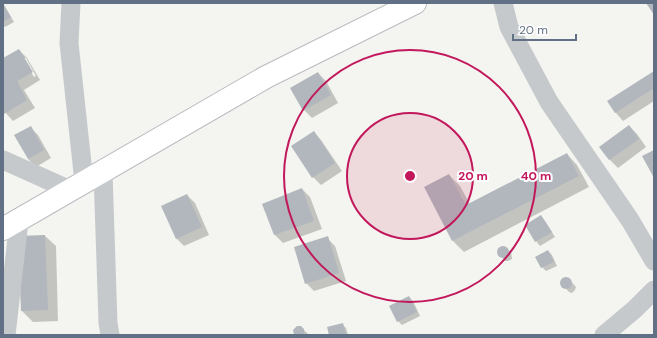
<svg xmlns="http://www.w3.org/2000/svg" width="657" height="338" viewBox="0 0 657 338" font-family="'DM Sans',sans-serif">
	<rect width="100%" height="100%" fill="#f4f5f0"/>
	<!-- shadow -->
	<g fill="#0003" fill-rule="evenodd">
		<path d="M 3,3 L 14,22 L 5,27 L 3,25 Z"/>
		<path d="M 19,50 L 27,58 L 40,80 L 24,90 L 35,108 L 13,121 L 3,110 L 3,59 ZM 23,58 L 26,58 L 36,76 L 34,77 Z"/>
		<path d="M 654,72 L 654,101 L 623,121 L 616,113 L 608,101 Z"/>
		<path d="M 318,73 L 326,81 L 338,103 L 312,118 L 304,110 Z"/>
		<path d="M 629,126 L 637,134 L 646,147 L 618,168 L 610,160 L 601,147 Z"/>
		<path d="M 30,127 L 38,135 L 51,158 L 36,167 L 28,159 Z"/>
		<path d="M 314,132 L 321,140 L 342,171 L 321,185 L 313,177 Z"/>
		<path d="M 567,154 L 577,165 L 589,187 L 464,252 L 453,241 L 425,187 L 449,175 L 460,186 L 470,204 Z"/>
		<path d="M 302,189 L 310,197 L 322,229 L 283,243 L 275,235 L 263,204 Z"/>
		<path d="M 187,195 L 195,203 L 209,235 L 184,246 L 176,238 Z"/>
		<path d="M 541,217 L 545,221 L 555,237 L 540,246 L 536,241 Z"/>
		<path d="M 45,236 L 56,246 L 58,321 L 33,322 L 22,311 Z"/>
		<path d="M 327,238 L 335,246 L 346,281 L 314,291 L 306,283 Z"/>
		<path d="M 501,247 L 506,248 L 511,252 L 512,259 L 508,261 L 505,261 L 501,256 L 498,252 L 499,249 Z"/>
		<path d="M 548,251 L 552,255 L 557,266 L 546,271 L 542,267 Z"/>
		<path d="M 567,279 L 570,280 L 576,287 L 575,290 L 572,293 L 569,292 L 562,284 L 562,281 Z"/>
		<path d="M 409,297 L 413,301 L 420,316 L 402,325 L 398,321 Z"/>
		<path d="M 342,324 L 346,328 L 348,335 L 330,335 Z"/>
		<path d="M 301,327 L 308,334 L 308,335 L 295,335 Z"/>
	</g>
	<!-- building -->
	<g fill="#b1b7bd">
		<path d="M 646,3 L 654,3 L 654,15 Z"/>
		<path d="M 3,4 L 11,17 L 3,22 Z"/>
		<path d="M 19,49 L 33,72 L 17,81 L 27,100 L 4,114 L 3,112 L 3,58 Z"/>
		<path d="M 654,71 L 654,88 L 615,113 L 607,101 Z"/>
		<path d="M 318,72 L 331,95 L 303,111 L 290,88 Z"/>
		<path d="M 629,125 L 639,139 L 609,160 L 599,147 Z"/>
		<path d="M 31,126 L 44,150 L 28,159 L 14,135 Z"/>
		<path d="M 314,131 L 335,163 L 312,178 L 291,146 Z"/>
		<path d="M 654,150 L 654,178 L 642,156 Z"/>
		<path d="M 567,153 L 579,176 L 452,241 L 424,187 L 449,174 L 466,205 Z"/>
		<path d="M 302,188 L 314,221 L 274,235 L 262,204 Z"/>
		<path d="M 187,194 L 202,227 L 176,239 L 161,206 Z"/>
		<path d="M 541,215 L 552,232 L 535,242 L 525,225 Z"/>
		<path d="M 45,235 L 48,310 L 21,311 L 18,236 Z"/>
		<path d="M 328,236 L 339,273 L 305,284 L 294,247 Z"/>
		<circle cx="503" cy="252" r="6"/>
		<path d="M 548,250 L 554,262 L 541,268 L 535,257 Z"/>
		<circle cx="566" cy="283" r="6"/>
		<path d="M 409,296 L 417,312 L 397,322 L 389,306 Z"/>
		<path d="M 343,323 L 346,335 L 329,335 L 327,327 Z"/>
		<path d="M 297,326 L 301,326 L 304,329 L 304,335 L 294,335 L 293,330 Z"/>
	</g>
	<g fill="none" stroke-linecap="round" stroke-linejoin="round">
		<defs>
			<path id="secondary" d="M 3,229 L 266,77 L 415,3"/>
		</defs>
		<!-- secondary casing -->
		<use href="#secondary" stroke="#b8bbc1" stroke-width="24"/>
		<!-- minor -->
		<g stroke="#c6c9cc" stroke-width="19">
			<path d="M 71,3 L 69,43 L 84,182"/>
			<path d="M 503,3 L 509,27 L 549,102 L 630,220 L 654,261"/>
			<path d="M 3,160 L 70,190"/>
			<path d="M 103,172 L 108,323 L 110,335"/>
			<path d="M 6,335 L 19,221"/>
			<path d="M 604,335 L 635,309 L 654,290"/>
		</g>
		<!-- secondary -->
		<use href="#secondary" stroke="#fff" stroke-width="22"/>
	</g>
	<!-- distance rings -->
	<circle cx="410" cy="176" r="63" fill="#c2185b" fill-opacity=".12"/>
	<g fill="none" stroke="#c2185b" stroke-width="2">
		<circle cx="410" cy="176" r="63"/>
		<circle cx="410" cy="176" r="126"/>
	</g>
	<circle cx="410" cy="176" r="6" fill="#c2185b" stroke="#fff" stroke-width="2"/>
	<g font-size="12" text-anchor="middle" font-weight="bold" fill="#c2185b" stroke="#fff" stroke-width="4" stroke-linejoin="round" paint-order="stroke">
		<text x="473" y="180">20 m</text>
		<text x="536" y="180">40 m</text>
	</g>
	<!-- border -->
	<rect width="657" height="338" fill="none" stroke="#617084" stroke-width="8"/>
	<!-- scale -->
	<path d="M513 34v6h63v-6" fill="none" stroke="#617084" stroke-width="2"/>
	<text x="519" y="34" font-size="12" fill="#617084" stroke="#ffffff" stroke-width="3" paint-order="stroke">20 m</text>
</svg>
